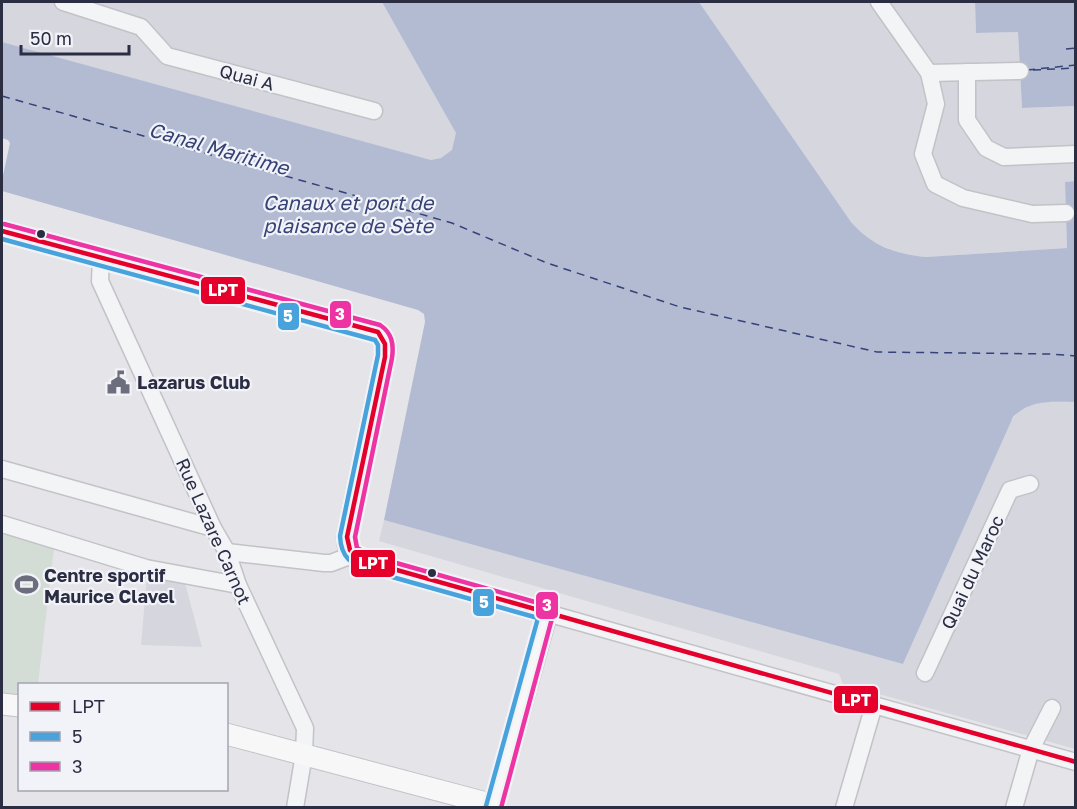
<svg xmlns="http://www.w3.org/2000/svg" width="1077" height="809" viewBox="0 0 1077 809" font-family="'Golos Text',sans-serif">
	<rect width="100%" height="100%" fill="#e5e5e9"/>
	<!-- built -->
	<g fill="#d5d6de">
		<path d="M 2,2 L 382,2 L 457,133 L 456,143 L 453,150 L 441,158 L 431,160 L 2,42 Z"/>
		<path d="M 699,2 L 975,2 L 976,33 L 1018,32 L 1022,108 L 1075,106 L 1075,181 L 1065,182 L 1067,248 L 926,257 L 904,255 L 875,243 L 862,235 L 851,222 Z"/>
		<path d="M 1039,402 L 1075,402 L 1075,749 L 843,684 L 839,674 L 379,541 L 384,520 L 903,664 L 1008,424 L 1020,410 Z"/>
		<path d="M 147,576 L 185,583 L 202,647 L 141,645 Z"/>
	</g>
	<!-- green -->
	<path fill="#d3dcd5" d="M 2,532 L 54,548 L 38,684 L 20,684 L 19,696 L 2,694 Z"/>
	<!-- water -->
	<g fill="#b3bbd3">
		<path d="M 382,2 L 699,2 L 851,222 C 872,246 895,254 926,257 L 1067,248 L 1065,182 L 1075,181 L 1075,402 C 1052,402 1031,399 1013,417 L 903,664 L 384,520 L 425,322 L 424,314 L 418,310 L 2,191 L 2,180 L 10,143 L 8,140 L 2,138 L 2,42 L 431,160 L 441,158 L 452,150 L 456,133 Z"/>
		<path d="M 975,2 L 1075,2 L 1075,106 L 1022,108 L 1018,32 L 976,33 Z"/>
	</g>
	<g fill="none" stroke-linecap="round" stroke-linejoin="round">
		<!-- ferry -->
		<g stroke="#354277" stroke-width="1.5" stroke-dasharray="8 6" stroke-linecap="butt">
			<path d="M 1066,49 L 1076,48"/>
			<path d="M 1027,70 L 1076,65"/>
			<path d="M 1033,70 L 1076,68"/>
			<path d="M 2,96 L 452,223 L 547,263 L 680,307 L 877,352 L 1049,354 L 1076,356"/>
		</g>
		<defs>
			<g id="minor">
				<path d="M 63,2 L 141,27 L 167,56 L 374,111"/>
				<path d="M 879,2 L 929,73 L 936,104 L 923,154 L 935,184 L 963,198 L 1032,214 L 1066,213"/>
				<path d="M 967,72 L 967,120 L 986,148 L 1004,157 L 1076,154"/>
				<path d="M 929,73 L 1020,71"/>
				<path d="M 101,258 L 100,281 L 213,528 L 227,552 L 238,585 L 305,728 L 304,754 L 295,808"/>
				<path d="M 2,469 L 213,528"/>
				<path d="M 2,524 L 146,568 L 238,585"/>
				<path d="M 227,552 L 324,563 L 331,563 L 352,555"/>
				<path d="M 547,613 L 1076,762"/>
				<path d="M 925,673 L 1010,490 L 1030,484"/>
				<path d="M 844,808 L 874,705"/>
				<path d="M 1014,808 L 1031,749 L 1052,708"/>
			</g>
			<g id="major">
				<path d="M 2,231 L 378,332 C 389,342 386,353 383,366 L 347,537 C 348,557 356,558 373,564 L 547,613 L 493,808"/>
				<path d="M 2,704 L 20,706"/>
				<path d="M 226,734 L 494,805"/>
			</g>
		</defs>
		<!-- minor casing -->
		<use href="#minor" stroke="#c2c2c7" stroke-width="19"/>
		<!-- major casing -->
		<use href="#major" stroke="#c0c2c7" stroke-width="23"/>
		<!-- minor -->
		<use href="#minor" stroke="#f3f4f6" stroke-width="16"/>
		<!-- major -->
		<use href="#major" stroke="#f7f7f7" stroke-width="21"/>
		<defs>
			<path id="bus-1" d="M 2,231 L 378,332 L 385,344 L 385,357 L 347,537 L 350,550 L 358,559 L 1076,762"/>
			<path id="bus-2" d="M 2,239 L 375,340 L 378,345 L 378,355 L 340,536 C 341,558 351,564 371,571 L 538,618 L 486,806"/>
			<path id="bus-3" d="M 4,224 L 380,325 C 392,333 394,344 392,358 L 355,537 L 357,548 L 375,557 L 549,606 L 554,611 L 501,808"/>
		</defs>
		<!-- bus-1 casing -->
		<use href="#bus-1" stroke="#f2f3f8" stroke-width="9"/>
		<!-- bus-2 casing -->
		<use href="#bus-2" stroke="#f2f3f8" stroke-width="9"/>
		<!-- bus-3 casing -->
		<use href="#bus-3" stroke="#f2f3f8" stroke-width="9"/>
		<!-- bus-1 -->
		<use href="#bus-1" stroke="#e4002b" stroke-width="4.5"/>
		<!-- bus-2 -->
		<use href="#bus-2" stroke="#48a3dc" stroke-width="4.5"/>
		<!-- bus-3 -->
		<use href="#bus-3" stroke="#ee34a2" stroke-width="4.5"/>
	</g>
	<!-- icons -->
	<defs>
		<symbol id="civic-bare" viewBox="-9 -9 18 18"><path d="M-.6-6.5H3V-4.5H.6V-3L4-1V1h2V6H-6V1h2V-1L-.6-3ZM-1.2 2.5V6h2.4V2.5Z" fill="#6c6e7d" stroke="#f2f3f8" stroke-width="2.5" paint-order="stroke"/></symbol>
		<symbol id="stadium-bare" viewBox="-9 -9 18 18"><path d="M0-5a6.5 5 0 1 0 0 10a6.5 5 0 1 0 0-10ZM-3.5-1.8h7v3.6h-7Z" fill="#6c6e7d" stroke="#f2f3f8" stroke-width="2.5" paint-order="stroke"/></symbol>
	</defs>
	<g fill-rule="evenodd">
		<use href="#civic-bare" x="102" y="366" width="33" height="33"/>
		<use href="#stadium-bare" x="10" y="568" width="33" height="33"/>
	</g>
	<!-- markers -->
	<g fill="#2b2e43" stroke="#f2f3f8" stroke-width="2">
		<circle cx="41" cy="234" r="5"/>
		<circle cx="432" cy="573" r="5"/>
	</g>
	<g text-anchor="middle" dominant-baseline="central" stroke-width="4.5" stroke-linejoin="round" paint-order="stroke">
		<!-- street labels -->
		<g font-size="18" fill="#2b2e43" stroke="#f2f3f8">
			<text transform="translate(247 77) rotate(15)">Quai A</text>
			<text transform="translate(214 531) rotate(66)">Rue Lazare Carnot</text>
			<text transform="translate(972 572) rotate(-65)">Quai du Maroc</text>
		</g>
		<!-- poi labels -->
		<g font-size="18" font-weight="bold" fill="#2b2e43" stroke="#f2f3f8" text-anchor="start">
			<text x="137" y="382">Lazarus Club</text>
			<text x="44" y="575">Centre sportif<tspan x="44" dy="21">Maurice Clavel</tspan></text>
		</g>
		<!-- water labels -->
		<g font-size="20" font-style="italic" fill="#354277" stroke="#f2f3f8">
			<text transform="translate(219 148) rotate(16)">Canal Maritime</text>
			<text x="348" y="202">Canaux et port de<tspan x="348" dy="23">plaisance de Sète</tspan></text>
		</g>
	</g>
	<g stroke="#f2f3f8" stroke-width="2">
		<rect x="200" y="276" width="46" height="29" rx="6" fill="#e4002b"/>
		<rect x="329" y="300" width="23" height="29" rx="6" fill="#ee34a2"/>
		<rect x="277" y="302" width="23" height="29" rx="6" fill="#48a3dc"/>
		<rect x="350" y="549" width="46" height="29" rx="6" fill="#e4002b"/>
		<rect x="472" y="588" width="23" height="29" rx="6" fill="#48a3dc"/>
		<rect x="535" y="591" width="24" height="29" rx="6" fill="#ee34a2"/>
		<rect x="833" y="685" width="46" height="29" rx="6" fill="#e4002b"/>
	</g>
	<g font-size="16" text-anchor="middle" font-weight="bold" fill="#fff">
		<text x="223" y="296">LPT</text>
		<text x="340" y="320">3</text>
		<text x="288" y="322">5</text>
		<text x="373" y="569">LPT</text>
		<text x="484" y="608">5</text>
		<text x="547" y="611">3</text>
		<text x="856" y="706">LPT</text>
	</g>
	<!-- border -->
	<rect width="1077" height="809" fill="none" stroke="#2b2e43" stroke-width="6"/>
	<!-- legend -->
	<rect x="18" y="683" width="210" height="108" fill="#f2f3f8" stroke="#a2a4b0" stroke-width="1.5"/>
	<rect x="30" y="702" width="30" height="9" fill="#e4002b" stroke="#a2a4b0" stroke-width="1.5"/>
	<text x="72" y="713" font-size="18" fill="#2b2e43">LPT</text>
	<rect x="30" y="732" width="30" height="9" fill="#48a3dc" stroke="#a2a4b0" stroke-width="1.5"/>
	<text x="72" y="743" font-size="18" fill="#2b2e43">5</text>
	<rect x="30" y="762" width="30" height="9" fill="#ee34a2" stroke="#a2a4b0" stroke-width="1.5"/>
	<text x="72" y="773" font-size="18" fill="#2b2e43">3</text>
	<!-- scale -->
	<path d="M21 45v9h108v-9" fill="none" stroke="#2b2e43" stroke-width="3"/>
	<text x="30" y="45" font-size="18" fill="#2b2e43" stroke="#f2f3f8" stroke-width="4.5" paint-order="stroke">50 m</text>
</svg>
